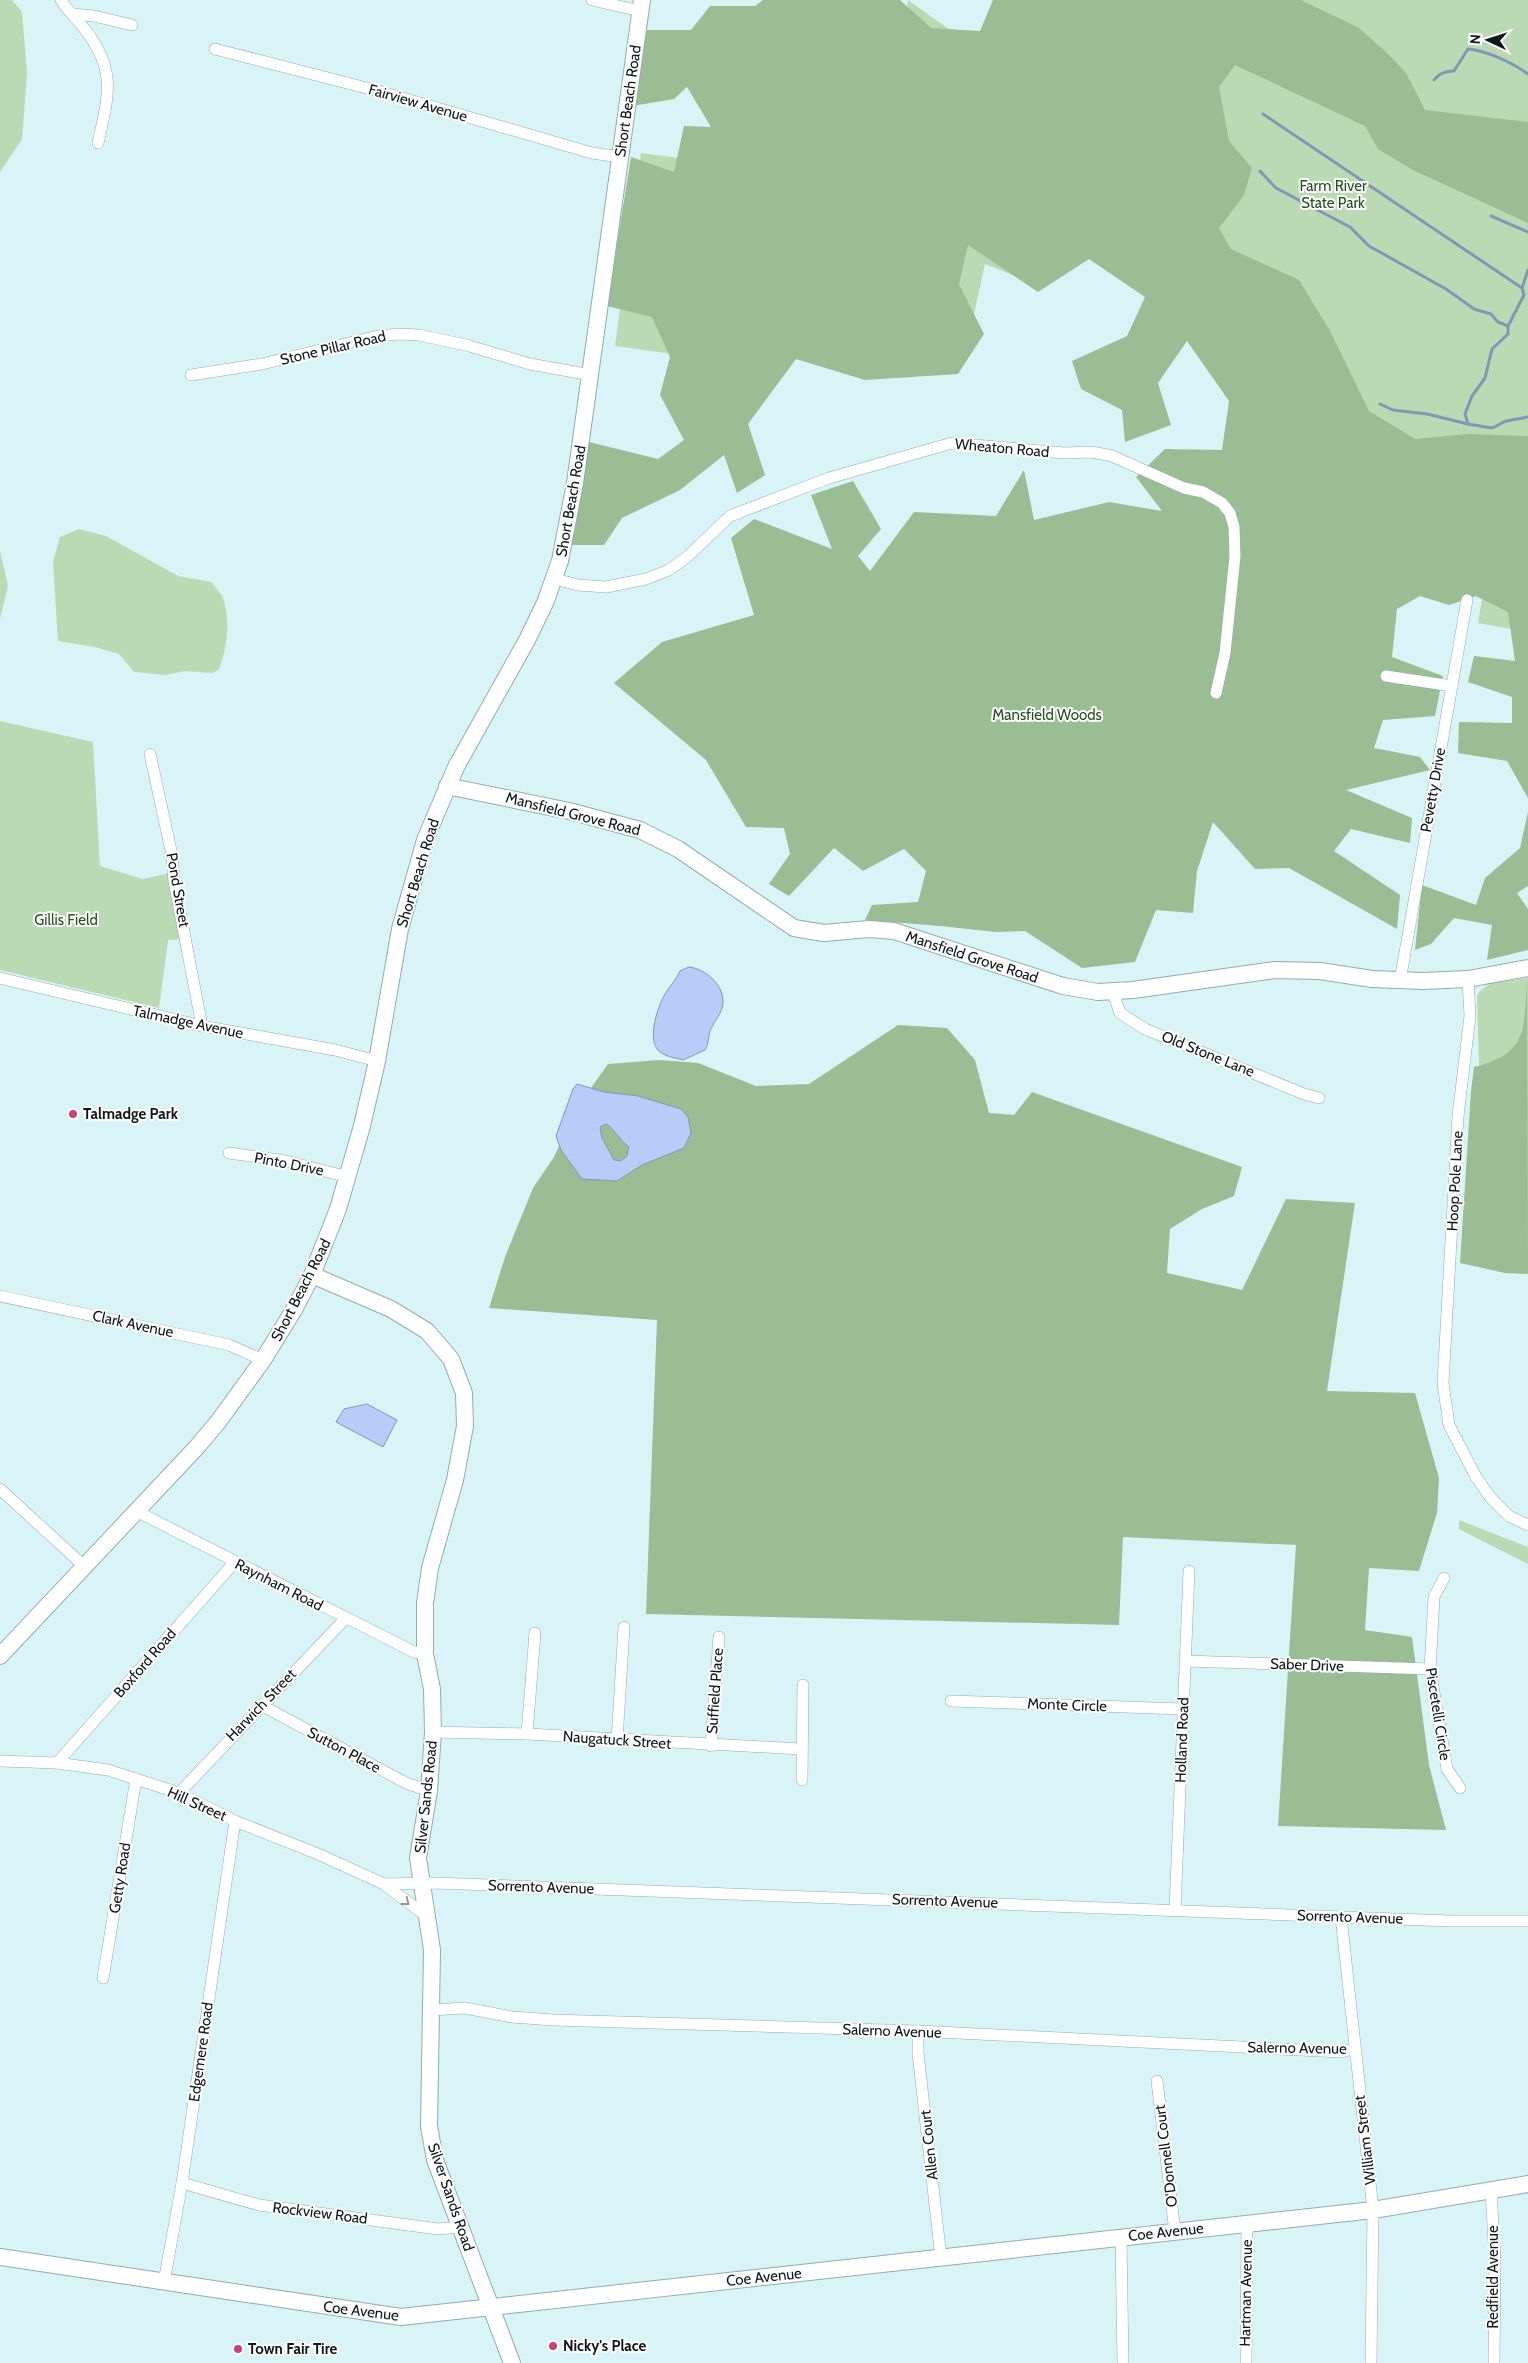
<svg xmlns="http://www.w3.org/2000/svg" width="1528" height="2363" viewBox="0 0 1528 2363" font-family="Cabin,sans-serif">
	<rect width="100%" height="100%" fill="#d9f4f6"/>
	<!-- green -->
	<g fill="#b9dab3">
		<path d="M 0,0 L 12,0 L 22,12 L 27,73 L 22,139 L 0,172 Z"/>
		<path d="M 908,0 L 998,64 L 1105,0 L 1528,0 L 1528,632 L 1478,623 L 1485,582 L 1248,413 L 1137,256 L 1091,245 L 1032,283 L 985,264 L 972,323 L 862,340 L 760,366 L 615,346 L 641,153 L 883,185 Z"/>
		<path d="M 79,529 L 106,536 L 178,576 L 211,582 C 215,587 221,593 223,598 C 231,621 227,648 219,670 L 212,673 L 185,671 L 166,675 L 134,672 L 119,654 L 95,647 L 58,641 L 53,562 L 60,537 Z"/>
		<path d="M 0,551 L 8,586 L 0,619 Z"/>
		<path d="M 0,721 L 93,742 L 100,866 L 143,879 L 170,873 L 181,939 L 168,940 L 159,1008 L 0,970 Z"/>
		<path d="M 1528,978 L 1528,1265 L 1470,1263 L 1479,1064 L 1477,996 C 1486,979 1511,981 1528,978 Z"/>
		<path d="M 1459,1520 L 1528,1547 L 1528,1564 L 1459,1529 Z"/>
	</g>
	<!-- forest -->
	<g fill="#9abd94">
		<path d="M 763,0 L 900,0 L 931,28 L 980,31 L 993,0 L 1301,0 L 1359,28 L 1388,54 L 1406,73 L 1425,110 L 1528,122 L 1528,223 L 1413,170 L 1378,149 L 1365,126 L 1235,65 L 1219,87 L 1229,141 L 1252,168 L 1244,195 L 1219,228 L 1231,249 L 1299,280 L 1329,329 L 1369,411 L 1415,439 L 1468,434 L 1528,436 L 1528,798 L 1507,761 L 1458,753 L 1459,722 L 1512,723 L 1512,697 L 1468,682 L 1474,656 L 1515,661 L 1508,612 L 1476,596 L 1449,605 L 1420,596 L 1397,609 L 1392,657 L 1443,676 L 1435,716 L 1383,720 L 1374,748 L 1420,757 L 1430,770 L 1346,790 L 1412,818 L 1410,843 L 1351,829 L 1334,851 L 1400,895 L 1397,929 L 1289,868 L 1255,869 L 1213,822 L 1197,871 L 1193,913 L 1156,910 L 1135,962 L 1082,968 L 1025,931 L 996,932 L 940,926 L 865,920 L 872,905 L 918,902 L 926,871 L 904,849 L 863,871 L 834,848 L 789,896 L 769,884 L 790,854 L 784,828 L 746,827 L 706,760 L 614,683 L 662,642 L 754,615 L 731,538 L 754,519 L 832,549 L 811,495 L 853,481 L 881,529 L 858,556 L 870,571 L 914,512 L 996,516 L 1024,470 L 1034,520 L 1109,502 L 1162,511 L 1136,477 L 1165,449 L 1222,450 L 1229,401 L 1187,341 L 1158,383 L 1171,425 L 1125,442 L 1122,410 L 1081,389 L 1072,361 L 1127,336 L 1145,297 L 1089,259 L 1038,292 L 968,245 L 959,284 L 984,334 L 958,374 L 865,380 L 796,359 L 748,424 L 765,475 L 737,493 L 724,455 L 680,490 L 622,518 L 604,545 L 570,545 L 589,442 L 658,459 L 684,440 L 660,395 L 670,357 L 652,317 L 607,306 L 631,157 L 674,172 L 684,126 L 711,127 L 687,87 L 674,99 L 632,106 L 647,30 L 691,30 L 710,6 L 755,6 Z"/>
		<path d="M 1528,812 L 1528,886 L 1517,893 L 1528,909 L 1528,950 L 1487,960 L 1492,925 L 1454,918 L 1431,944 L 1415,950 L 1422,885 L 1476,905 L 1485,878 L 1520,848 Z"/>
		<path d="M 1527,979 L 1528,1274 L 1505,1273 L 1460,1263 L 1471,1091 L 1474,1067 C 1528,1054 1524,1030 1527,979 Z"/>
		<path d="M 898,1025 L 947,1028 L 975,1060 L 989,1113 L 1014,1115 L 1032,1092 L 1242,1167 L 1234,1196 L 1202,1209 L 1170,1229 L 1167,1273 L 1242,1290 L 1286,1199 L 1355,1203 L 1327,1391 L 1415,1393 L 1439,1478 L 1437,1513 L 1419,1571 L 1369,1568 L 1365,1630 L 1412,1637 L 1429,1765 L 1446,1830 L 1278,1826 L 1296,1545 L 1123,1537 L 1119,1625 L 646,1614 L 657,1320 L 489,1308 L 505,1257 L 533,1188 L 554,1157 L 576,1109 L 608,1064 L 659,1060 L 698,1063 L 756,1086 L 809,1084 Z"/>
	</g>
	<!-- water -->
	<g fill="#b7ccf9" stroke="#8496b6" fill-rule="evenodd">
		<path d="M 689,967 C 706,969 724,985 723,1003 C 722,1014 714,1021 710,1031 C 708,1037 709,1044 705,1050 L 683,1060 C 675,1058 663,1056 658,1050 C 647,1038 658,1006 665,994 C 670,986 676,980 680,971 Z"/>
		<path d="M 577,1084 L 604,1092 L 638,1096 L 681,1109 L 688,1117 L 691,1133 L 684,1148 L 642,1165 L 617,1181 L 582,1179 L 561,1150 L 556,1136 L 573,1089 ZM 606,1124 C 615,1129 620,1141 629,1147 L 627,1156 L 621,1161 L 614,1160 L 602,1138 L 600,1127 Z"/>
		<path d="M 367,1404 L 397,1420 L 383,1447 L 336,1422 L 344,1409 Z"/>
	</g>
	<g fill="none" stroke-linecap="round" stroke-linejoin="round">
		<!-- stream -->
		<g stroke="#8496b6" stroke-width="3">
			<path d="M 1434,80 C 1439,73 1445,71 1454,71 L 1468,49 C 1488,51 1513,63 1528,74"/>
			<path d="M 1263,114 L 1522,288 L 1524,295 L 1508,326"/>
			<path d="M 1260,171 L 1276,188 L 1350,227 L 1369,246 L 1446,289 L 1474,309 L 1491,314 L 1498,322 L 1508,326 L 1508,334 L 1492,349 L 1485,378 L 1472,396 L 1465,414 L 1468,424 L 1492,428 L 1506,421 L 1528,417"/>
			<path d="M 1491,216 L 1528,232"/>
			<path d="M 1522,288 L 1528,270"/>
			<path d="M 1380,404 L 1393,410 L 1427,414 L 1468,424"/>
		</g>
		<defs>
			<g id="street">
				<path d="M 61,0 C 67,10 76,18 83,27 C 117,69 109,94 98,143"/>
				<path d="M 592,0 L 640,11"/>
				<path d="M 72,14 L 94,16 L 132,25"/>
				<path d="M 215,49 L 382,92 L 592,153 L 620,157"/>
				<path d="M 191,375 L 262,364 L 378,336 L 399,334 L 419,335 L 466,345 L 530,364 L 591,375"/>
				<path d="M 555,579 L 578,585 L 606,587 L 646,579 L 669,570 L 687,557 L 730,516 L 829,478 L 952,443 L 1064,453 L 1092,452 L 1112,456 L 1184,488 L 1203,492 L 1222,503 L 1230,513 L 1234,527 L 1235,556 L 1225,653 L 1216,693"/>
				<path d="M 1386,676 L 1452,686"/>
				<path d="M 150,754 L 172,855 L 174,881 L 202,1026"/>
				<path d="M 0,978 L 202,1026 L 335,1050 L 377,1061"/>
				<path d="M 1468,979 L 1470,1016 L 1458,1116 L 1443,1383 L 1449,1425 L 1476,1477 L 1490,1497 L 1509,1516 L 1528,1525"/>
				<path d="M 1400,981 L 1467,600"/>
				<path d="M 1113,992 L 1120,1013 L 1145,1029 L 1304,1094 L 1319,1098"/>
				<path d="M 229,1153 L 286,1161 L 348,1177"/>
				<path d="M 0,1296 L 229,1345 L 263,1360"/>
				<path d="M 0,1489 L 84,1566"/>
				<path d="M 136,1511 L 414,1652 L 425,1654"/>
				<path d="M 1444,1578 L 1434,1597 L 1430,1669 L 1447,1769 L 1460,1788"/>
				<path d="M 1185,1661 L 1430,1669"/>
				<path d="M 951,1701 L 1183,1709"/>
				<path d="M 261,1705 L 406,1783 L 429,1791"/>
				<path d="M 433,1732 L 527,1734 L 801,1749"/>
				<path d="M 527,1734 L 535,1633"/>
				<path d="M 617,1740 L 624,1627"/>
				<path d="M 711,1746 L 719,1637"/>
				<path d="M 0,1761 L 57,1763 L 108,1770 L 179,1793 L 235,1821 L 318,1854 L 384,1884 L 429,1918"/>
				<path d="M 57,1763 L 234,1563"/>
				<path d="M 802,1780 L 803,1685"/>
				<path d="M 179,1793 L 345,1619"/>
				<path d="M 384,1884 L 435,1883 L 1451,1921 L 1528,1921"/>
				<path d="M 1175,1910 L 1189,1571"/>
				<path d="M 1341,1917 L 1373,2210 L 1371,2363"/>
				<path d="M 103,1978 L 136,1779"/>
				<path d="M 431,2010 L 465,2008 L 512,2017 L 553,2020 L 918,2031 L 1341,2052 L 1354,2049"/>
				<path d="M 918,2031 L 918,2053 L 941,2258"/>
				<path d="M 1157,2081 L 1175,2232"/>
				<path d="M 182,2183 L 259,2205 L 438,2229 L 460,2227"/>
				<path d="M 1491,2190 L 1495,2260 L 1494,2363"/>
				<path d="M 1121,2237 L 1123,2363"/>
				<path d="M 164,2282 L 182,2183 L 235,1821"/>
				<path d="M 1246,2363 L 1247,2223"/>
			</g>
			<g id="secondary">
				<path d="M 447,786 L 569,811 L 640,830 L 678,849 L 794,928 L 824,933 L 869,929 L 894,931 L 1063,986 L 1098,992 L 1133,990 L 1275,970 L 1320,971 L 1372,979 L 1423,981 L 1468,979 L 1528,968"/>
				<path d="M 312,1275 L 391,1309 L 427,1331 L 451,1359 L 464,1393 L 465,1426 L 455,1480 L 430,1568 L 425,1603 L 425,1654 L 432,1689 L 433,1732 L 429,1791 L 418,1858 L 432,1950 L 429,2126 L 435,2160 L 512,2363"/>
				<path d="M 0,1656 L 196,1448 L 218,1422 L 263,1360 L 295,1308 L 312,1275 L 338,1209 L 362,1126 L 377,1061 L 400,929 L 425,840 L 456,767 L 527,640 L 545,603 L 560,561 L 575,483 L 642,0"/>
				<path d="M 0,2257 L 401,2317 L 1373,2210 L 1528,2184"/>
			</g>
		</defs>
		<!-- street casing -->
		<use href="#street" stroke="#92acae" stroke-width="12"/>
		<!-- secondary casing -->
		<use href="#secondary" stroke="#92acae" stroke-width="18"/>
		<!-- street -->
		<use href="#street" stroke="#fff" stroke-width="11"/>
		<!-- secondary -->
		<use href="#secondary" stroke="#fff" stroke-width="16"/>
	</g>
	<!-- one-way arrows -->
	<defs><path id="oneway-chevron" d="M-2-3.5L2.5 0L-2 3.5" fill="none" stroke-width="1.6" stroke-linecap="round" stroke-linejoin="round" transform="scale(1.25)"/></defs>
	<use stroke="#939798" href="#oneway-chevron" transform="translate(406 1902) rotate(38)"/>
	<!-- markers -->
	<g fill="#c9407a" stroke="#fff" stroke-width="2">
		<circle cx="73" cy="1114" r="5"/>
		<circle cx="553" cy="2346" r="5"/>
		<circle cx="238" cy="2349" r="5"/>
	</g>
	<g text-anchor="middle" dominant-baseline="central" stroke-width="4" stroke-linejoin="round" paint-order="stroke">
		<!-- street labels -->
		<g font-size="15" fill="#0e1819" stroke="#fff">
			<text transform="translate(628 101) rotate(-82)">Short Beach Road</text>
			<text transform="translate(418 103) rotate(16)">Fairview Avenue</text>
			<text transform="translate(333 348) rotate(-13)">Stone Pillar Road</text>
			<text transform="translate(1002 448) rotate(5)">Wheaton Road</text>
			<text transform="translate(571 501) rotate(-80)">Short Beach Road</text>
			<text transform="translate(1433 790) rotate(-80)">Pevetty Drive</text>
			<text transform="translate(573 814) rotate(14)">Mansfield Grove Road</text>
			<text transform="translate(418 873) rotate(-73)">Short Beach Road</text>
			<text transform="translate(178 890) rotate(80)">Pond Street</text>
			<text transform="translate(972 957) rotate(18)">Mansfield Grove Road</text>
			<text transform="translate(188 1022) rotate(12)">Talmadge Avenue</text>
			<text transform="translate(1208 1054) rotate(22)">Old Stone Lane</text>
			<text transform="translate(289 1164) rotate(11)">Pinto Drive</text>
			<text transform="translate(1455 1181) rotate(-87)">Hoop Pole Lane</text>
			<text transform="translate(301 1290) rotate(-63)">Short Beach Road</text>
			<text transform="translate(133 1324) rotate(12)">Clark Avenue</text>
			<text transform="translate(279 1585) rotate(27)">Raynham Road</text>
			<text transform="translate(145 1663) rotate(-49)">Boxford Road</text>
			<text transform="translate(1307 1665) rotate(2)">Saber Drive</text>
			<text transform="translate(715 1691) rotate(-86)">Suffield Place</text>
			<text transform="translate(261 1705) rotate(-46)">Harwich Street</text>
			<text transform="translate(1067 1705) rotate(2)">Monte Circle</text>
			<text transform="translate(1438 1714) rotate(81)">Piscetelli Circle</text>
			<text transform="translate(617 1740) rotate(4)">Naugatuck Street</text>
			<text transform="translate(1182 1740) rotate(-88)">Holland Road</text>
			<text transform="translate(344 1750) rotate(28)">Sutton Place</text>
			<text transform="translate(426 1797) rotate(-84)">Silver Sands Road</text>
			<text transform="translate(197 1804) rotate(24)">Hill Street</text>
			<text transform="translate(120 1878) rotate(-81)">Getty Road</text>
			<text transform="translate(541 1887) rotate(2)">Sorrento Avenue</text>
			<text transform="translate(945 1901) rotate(2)">Sorrento Avenue</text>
			<text transform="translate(1350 1917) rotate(2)">Sorrento Avenue</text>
			<text transform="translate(892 2031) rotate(2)">Salerno Avenue</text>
			<text transform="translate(1297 2048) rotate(1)">Salerno Avenue</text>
			<text transform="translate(201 2052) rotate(-82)">Edgemere Road</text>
			<text transform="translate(1365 2140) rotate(-97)">William Street</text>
			<text transform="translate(929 2145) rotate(-96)">Allen Court</text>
			<text transform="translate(1166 2156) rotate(-97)">O'Donnell Court</text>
			<text transform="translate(451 2197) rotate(71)">Silver Sands Road</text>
			<text transform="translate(320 2213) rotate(7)">Rockview Road</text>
			<text transform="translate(1166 2232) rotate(-6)">Coe Avenue</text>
			<text transform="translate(764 2277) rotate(-6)">Coe Avenue</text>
			<text transform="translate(1493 2277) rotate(-90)">Redfield Avenue</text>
			<text transform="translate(1246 2293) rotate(-89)">Hartman Avenue</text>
			<text transform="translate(361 2311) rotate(7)">Coe Avenue</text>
		</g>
		<!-- park labels -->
		<g font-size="15" fill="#23511c" stroke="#fff">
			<text x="1333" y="186">Farm River<tspan x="1333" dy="17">State Park</tspan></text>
			<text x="1047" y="715">Mansfield Woods</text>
			<text x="66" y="920">Gillis Field</text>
		</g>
		<!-- poi labels -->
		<g font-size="15" font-weight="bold" fill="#0e1819" stroke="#fff" text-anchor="start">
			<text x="83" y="1114">Talmadge Park</text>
			<text x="563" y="2346">Nicky's Place</text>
			<text x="248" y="2349">Town Fair Tire</text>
		</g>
	</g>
	<!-- north arrow -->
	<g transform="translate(1488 40) rotate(274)" stroke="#ffffff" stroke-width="4" paint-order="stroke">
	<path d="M0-4L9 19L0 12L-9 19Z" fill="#0e1819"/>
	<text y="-8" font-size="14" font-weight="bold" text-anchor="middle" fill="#0e1819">N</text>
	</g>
</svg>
